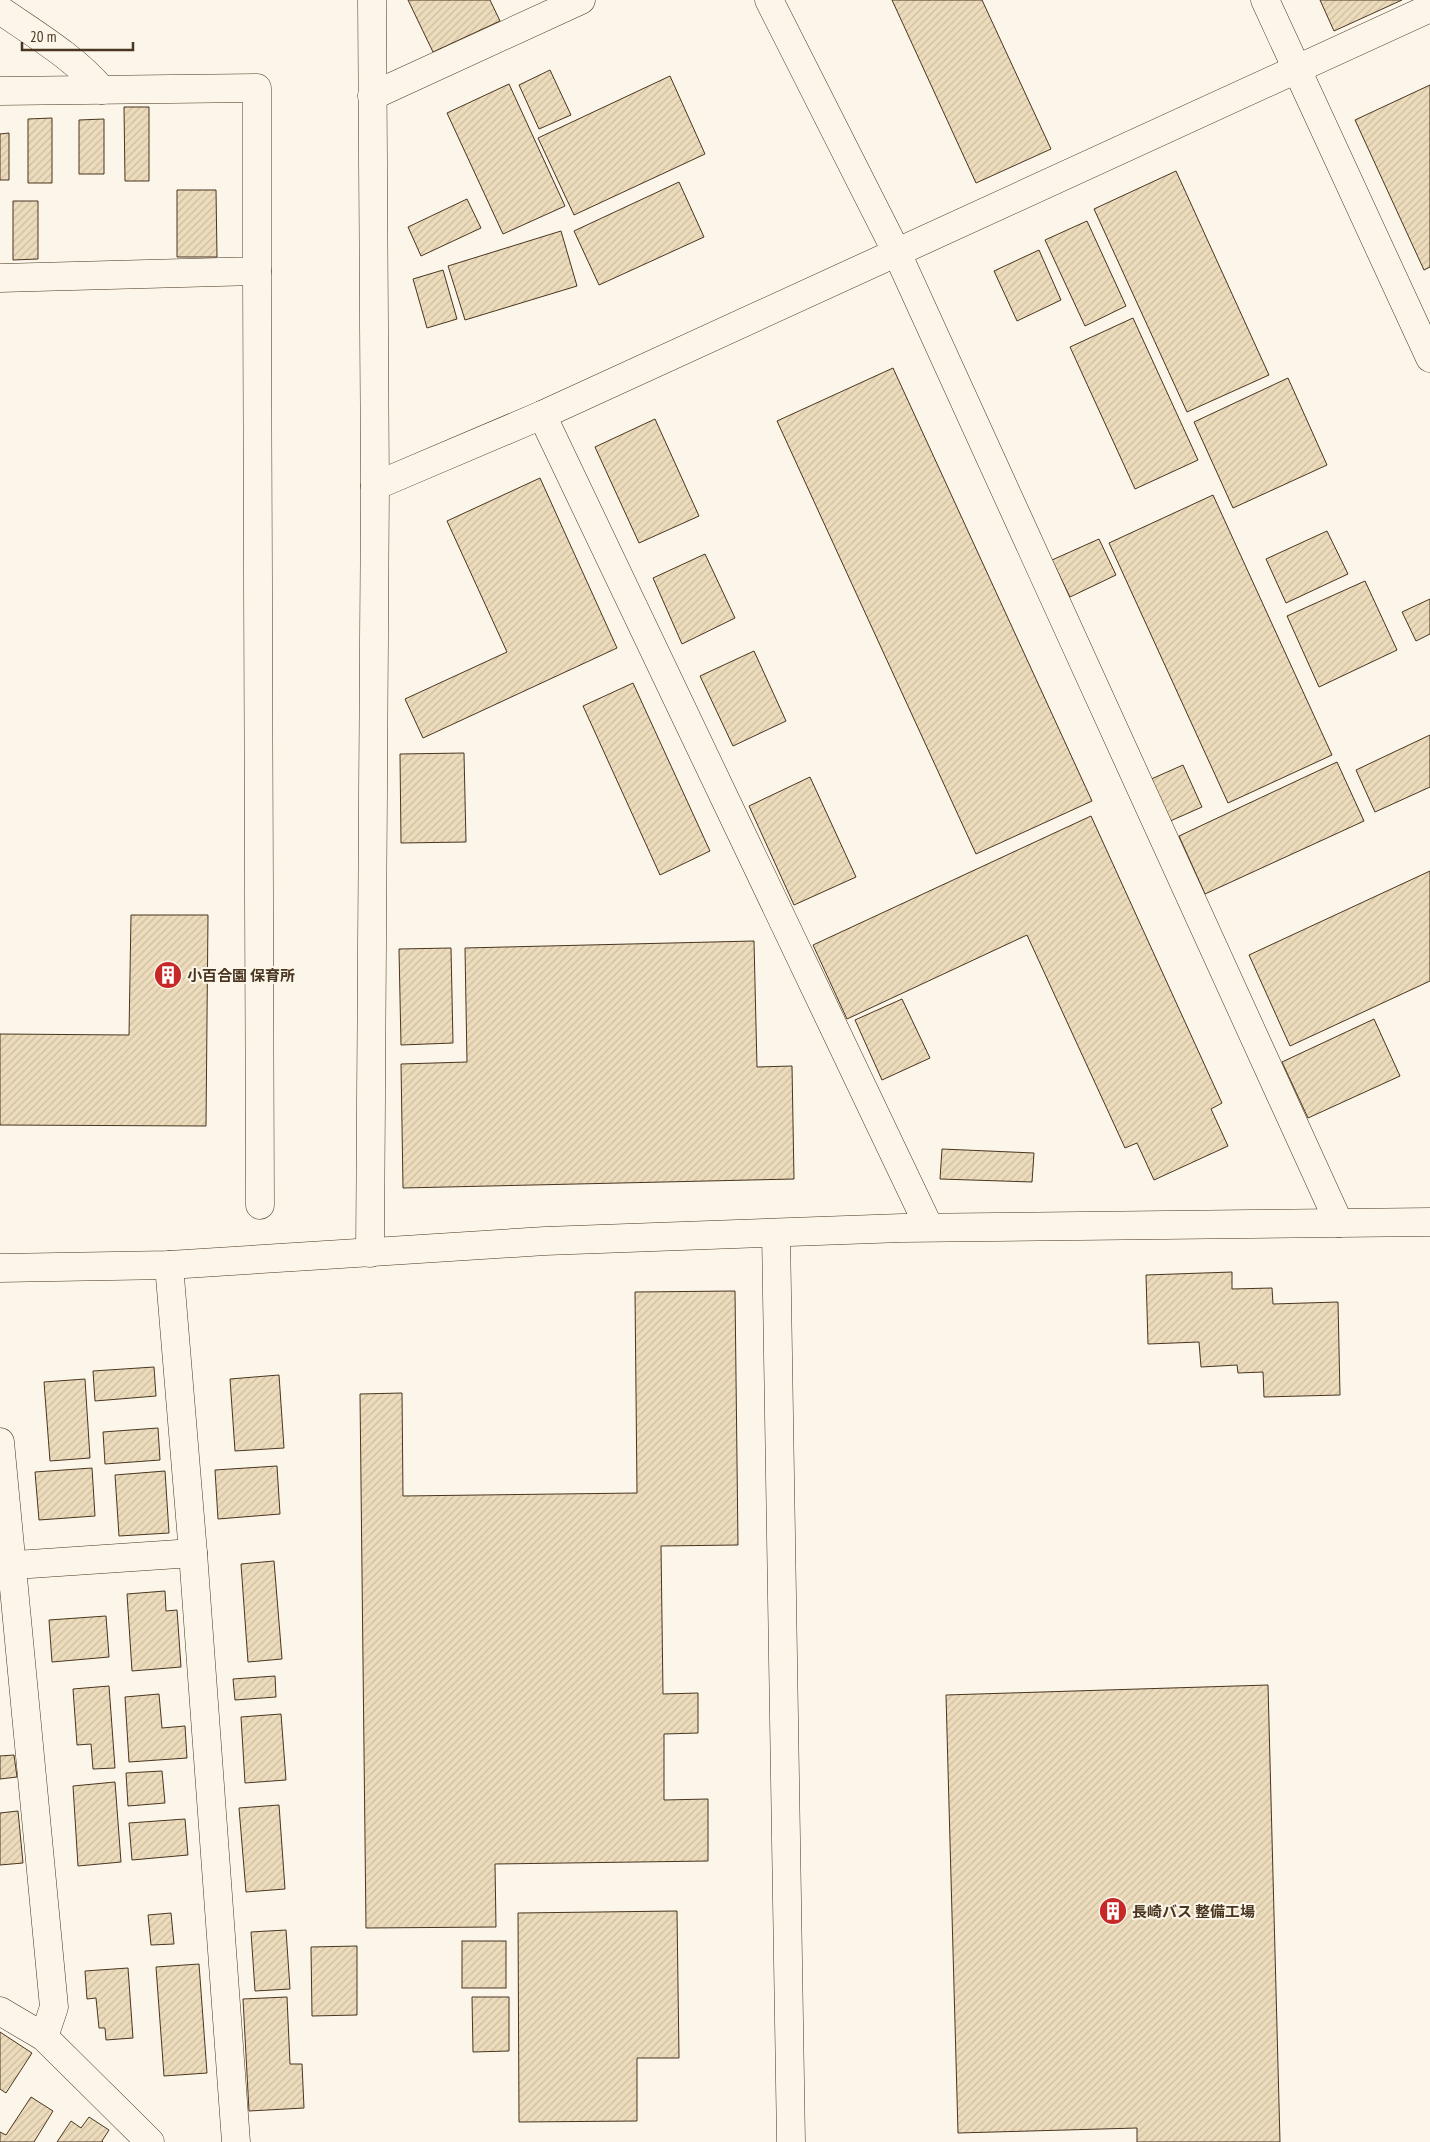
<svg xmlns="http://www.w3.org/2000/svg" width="1430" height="2142" viewBox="0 0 1430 2142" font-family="'PT Sans Narrow','Noto Sans JP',sans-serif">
	<defs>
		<pattern id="building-hatch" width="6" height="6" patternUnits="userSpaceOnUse" patternTransform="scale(1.25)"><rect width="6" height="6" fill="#ecdcbc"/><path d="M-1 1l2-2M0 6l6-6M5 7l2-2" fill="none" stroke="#ccbda1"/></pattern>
	</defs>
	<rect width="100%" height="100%" fill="#fbf6e9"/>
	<!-- building -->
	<g fill="url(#building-hatch)" stroke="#4a3520">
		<path d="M 408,0 L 490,0 L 500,21 L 433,52 Z"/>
		<path d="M 892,0 L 982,0 L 1051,149 L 976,183 Z"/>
		<path d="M 1320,0 L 1402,0 L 1334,31 Z"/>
		<path d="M 550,70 L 571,115 L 539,129 L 519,85 Z"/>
		<path d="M 670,76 L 705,154 L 574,215 L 538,138 Z"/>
		<path d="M 509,84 L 565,206 L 503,234 L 447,113 Z"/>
		<path d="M 1430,85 L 1430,267 L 1424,270 L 1355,120 Z"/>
		<path d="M 124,107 L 149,107 L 149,181 L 125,181 Z"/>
		<path d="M 52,118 L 52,183 L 28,183 L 28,119 Z"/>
		<path d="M 104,119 L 104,174 L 79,174 L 79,120 Z"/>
		<path d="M 9,133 L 9,180 L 0,180 L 0,134 Z"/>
		<path d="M 1176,171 L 1269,375 L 1187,412 L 1094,209 Z"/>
		<path d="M 679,182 L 704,237 L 599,285 L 574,231 Z"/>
		<path d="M 177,190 L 216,190 L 217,257 L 177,257 Z"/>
		<path d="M 467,199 L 481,228 L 421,256 L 408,227 Z"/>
		<path d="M 13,201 L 38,201 L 38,259 L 13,260 Z"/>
		<path d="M 1087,221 L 1126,306 L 1085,326 L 1045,240 Z"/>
		<path d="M 561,231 L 577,286 L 465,320 L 448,266 Z"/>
		<path d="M 1039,250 L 1061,300 L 1017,321 L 994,271 Z"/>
		<path d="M 443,270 L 457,319 L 427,328 L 413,279 Z"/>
		<path d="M 1133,318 L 1198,460 L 1135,489 L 1070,347 Z"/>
		<path d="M 893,368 L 1092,801 L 976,854 L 777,421 Z"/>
		<path d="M 1288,378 L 1327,465 L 1233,508 L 1194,422 Z"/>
		<path d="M 655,419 L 699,516 L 639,543 L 595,447 Z"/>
		<path d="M 540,478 L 617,648 L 423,738 L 405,699 L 507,652 L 447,521 Z"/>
		<path d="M 1213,495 L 1332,755 L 1228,803 L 1109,543 Z"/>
		<path d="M 1327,531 L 1348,574 L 1286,603 L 1266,559 Z"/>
		<path d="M 1099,539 L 1116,575 L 1070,597 L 1052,560 Z"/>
		<path d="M 705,554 L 735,618 L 682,644 L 653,578 Z"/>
		<path d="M 1365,581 L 1397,650 L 1319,687 L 1287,616 Z"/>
		<path d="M 1430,599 L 1430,634 L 1416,641 L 1402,612 Z"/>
		<path d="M 754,651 L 786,721 L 733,746 L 700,676 Z"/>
		<path d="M 633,683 L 710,851 L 660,875 L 583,706 Z"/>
		<path d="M 1430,735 L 1430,787 L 1375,812 L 1356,770 Z"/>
		<path d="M 464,753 L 466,842 L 401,843 L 400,754 Z"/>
		<path d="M 1337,762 L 1364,821 L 1205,894 L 1179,836 Z"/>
		<path d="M 1183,765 L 1202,807 L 1168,822 L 1149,780 Z"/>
		<path d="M 810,777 L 856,877 L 794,905 L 749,806 Z"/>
		<path d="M 1091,816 L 1222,1103 L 1211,1109 L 1228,1146 L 1154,1180 L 1137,1143 L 1125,1148 L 1027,935 L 847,1019 L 813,945 Z"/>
		<path d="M 1430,871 L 1430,981 L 1290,1046 L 1249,955 Z"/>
		<path d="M 131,915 L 208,915 L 206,1126 L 0,1125 L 0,1034 L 129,1035 Z"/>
		<path d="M 754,941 L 757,1067 L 792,1066 L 794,1179 L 403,1188 L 401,1064 L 467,1062 L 465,948 Z"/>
		<path d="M 451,948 L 453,1043 L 401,1045 L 399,949 Z"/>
		<path d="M 902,999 L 930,1058 L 882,1080 L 855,1020 Z"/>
		<path d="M 1374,1019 L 1400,1076 L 1308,1118 L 1282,1062 Z"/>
		<path d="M 942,1149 L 1034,1153 L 1032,1182 L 940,1179 Z"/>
		<path d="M 1232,1272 L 1232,1289 L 1272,1288 L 1273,1304 L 1338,1302 L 1340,1395 L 1264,1397 L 1263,1372 L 1238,1373 L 1237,1365 L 1201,1367 L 1199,1342 L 1148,1344 L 1146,1275 Z"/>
		<path d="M 735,1291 L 738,1545 L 661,1546 L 663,1694 L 698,1693 L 698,1733 L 664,1734 L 664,1800 L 708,1799 L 708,1861 L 495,1864 L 496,1927 L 366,1928 L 360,1394 L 402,1393 L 403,1496 L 637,1493 L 635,1292 Z"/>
		<path d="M 154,1367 L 156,1396 L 95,1401 L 93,1371 Z"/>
		<path d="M 279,1375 L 284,1448 L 235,1451 L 230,1379 Z"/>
		<path d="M 85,1379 L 90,1458 L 50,1461 L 44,1382 Z"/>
		<path d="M 158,1428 L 160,1460 L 105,1464 L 103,1432 Z"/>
		<path d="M 277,1466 L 280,1514 L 218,1519 L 215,1470 Z"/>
		<path d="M 92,1468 L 95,1516 L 39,1520 L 35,1472 Z"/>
		<path d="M 165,1471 L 169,1533 L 119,1536 L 115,1475 Z"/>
		<path d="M 274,1561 L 282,1659 L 248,1662 L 241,1564 Z"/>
		<path d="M 165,1591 L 166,1611 L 177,1610 L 181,1667 L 132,1671 L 127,1594 Z"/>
		<path d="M 106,1616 L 109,1657 L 52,1662 L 49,1620 Z"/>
		<path d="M 275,1676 L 276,1697 L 235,1700 L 233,1679 Z"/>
		<path d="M 1268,1685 L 1280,2142 L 1137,2142 L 1137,2128 L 958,2133 L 946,1695 Z"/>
		<path d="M 109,1686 L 115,1768 L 93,1769 L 91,1744 L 77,1745 L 73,1689 Z"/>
		<path d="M 159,1694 L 162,1728 L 185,1726 L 187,1758 L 129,1762 L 125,1697 Z"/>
		<path d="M 281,1714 L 286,1780 L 245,1783 L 241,1717 Z"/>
		<path d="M 14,1755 L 17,1777 L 0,1779 L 0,1756 Z"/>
		<path d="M 162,1771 L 165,1803 L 128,1806 L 126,1773 Z"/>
		<path d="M 115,1782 L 121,1862 L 78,1866 L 73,1786 Z"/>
		<path d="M 279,1805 L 285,1889 L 246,1892 L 239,1808 Z"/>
		<path d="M 18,1811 L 23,1863 L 0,1865 L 0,1813 Z"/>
		<path d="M 185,1819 L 188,1855 L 132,1860 L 129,1823 Z"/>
		<path d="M 677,1911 L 679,2058 L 637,2058 L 637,2121 L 519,2122 L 518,1913 Z"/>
		<path d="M 171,1913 L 174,1944 L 151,1945 L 148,1915 Z"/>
		<path d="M 286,1930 L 290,1989 L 255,1991 L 251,1932 Z"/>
		<rect x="462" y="1941" width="44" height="47"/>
		<path d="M 357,1946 L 357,2015 L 312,2016 L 311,1947 Z"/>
		<path d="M 199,1964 L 207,2073 L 164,2076 L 156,1967 Z"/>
		<path d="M 128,1968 L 133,2038 L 106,2040 L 105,2028 L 99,2028 L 96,1998 L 87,1999 L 85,1971 Z"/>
		<path d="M 287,1997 L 290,2064 L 302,2064 L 304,2108 L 249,2111 L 243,1999 Z"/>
		<path d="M 472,1997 L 509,1997 L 509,2051 L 473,2052 Z"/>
		<path d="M 0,2032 L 32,2053 L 6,2093 L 0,2089 Z"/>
		<path d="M 31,2097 L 53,2111 L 34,2142 L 0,2142 L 0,2132 L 6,2135 Z"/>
		<path d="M 89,2117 L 109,2130 L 102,2141 L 103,2142 L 57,2142 L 71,2121 L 81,2128 Z"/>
	</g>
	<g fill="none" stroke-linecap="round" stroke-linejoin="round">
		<defs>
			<g id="street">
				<path d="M 769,0 L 897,253 L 1339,1223"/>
				<path d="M 1265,0 L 1430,358"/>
				<path d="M 0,10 C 36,35 74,57 102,90"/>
				<path d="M 0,91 L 257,88 L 257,271 L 0,278"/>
				<path d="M 372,96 L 581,0"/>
				<path d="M 257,271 L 260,1205"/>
				<path d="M 542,415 L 929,1227"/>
				<path d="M 375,486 L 542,415 L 1430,8"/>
				<path d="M 776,1233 L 791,2142"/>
				<path d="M 169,1265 L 193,1553 L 236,2142"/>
				<path d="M 0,1442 L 54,2007 L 44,2037"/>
				<path d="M 0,1566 L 193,1553"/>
				<path d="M 0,2011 L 44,2037 L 150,2142"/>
			</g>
			<g id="secondary">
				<path d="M 370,1253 L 375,486 L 372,0"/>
				<path d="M 0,1268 L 169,1265 L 545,1241 L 902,1228 L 1430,1222"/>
			</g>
		</defs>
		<!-- street casing -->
		<use href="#street" stroke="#4a3520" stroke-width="29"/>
		<!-- secondary casing -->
		<use href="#secondary" stroke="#4a3520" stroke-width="29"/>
		<!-- street -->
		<use href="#street" stroke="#fbf6e9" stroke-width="28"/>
		<!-- secondary -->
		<use href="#secondary" stroke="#fbf6e9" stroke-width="28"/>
	</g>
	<!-- icons -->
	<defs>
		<symbol id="building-disc" viewBox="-11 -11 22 22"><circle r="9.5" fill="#c62828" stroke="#fbf6e9"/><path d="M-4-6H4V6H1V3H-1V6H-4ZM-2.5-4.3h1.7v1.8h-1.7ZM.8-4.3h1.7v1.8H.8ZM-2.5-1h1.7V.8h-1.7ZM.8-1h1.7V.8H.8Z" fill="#fff"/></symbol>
	</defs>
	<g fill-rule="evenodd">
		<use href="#building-disc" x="152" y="959" width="32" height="32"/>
		<use href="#building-disc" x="1097" y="1895" width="32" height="32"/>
	</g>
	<g text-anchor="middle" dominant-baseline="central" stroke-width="4" stroke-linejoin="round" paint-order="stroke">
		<!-- poi labels -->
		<g font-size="15" font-weight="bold" fill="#4a3520" stroke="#fbf6e9" text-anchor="start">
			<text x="187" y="975">小百合園 保育所</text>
			<text x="1132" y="1911">長崎バス 整備工場</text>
		</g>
	</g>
	<!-- scale -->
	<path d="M22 42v8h111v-8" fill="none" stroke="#4a3520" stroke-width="2.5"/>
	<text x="30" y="42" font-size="15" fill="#4a3520" stroke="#fbf6e9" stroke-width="4" paint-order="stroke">20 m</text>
</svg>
